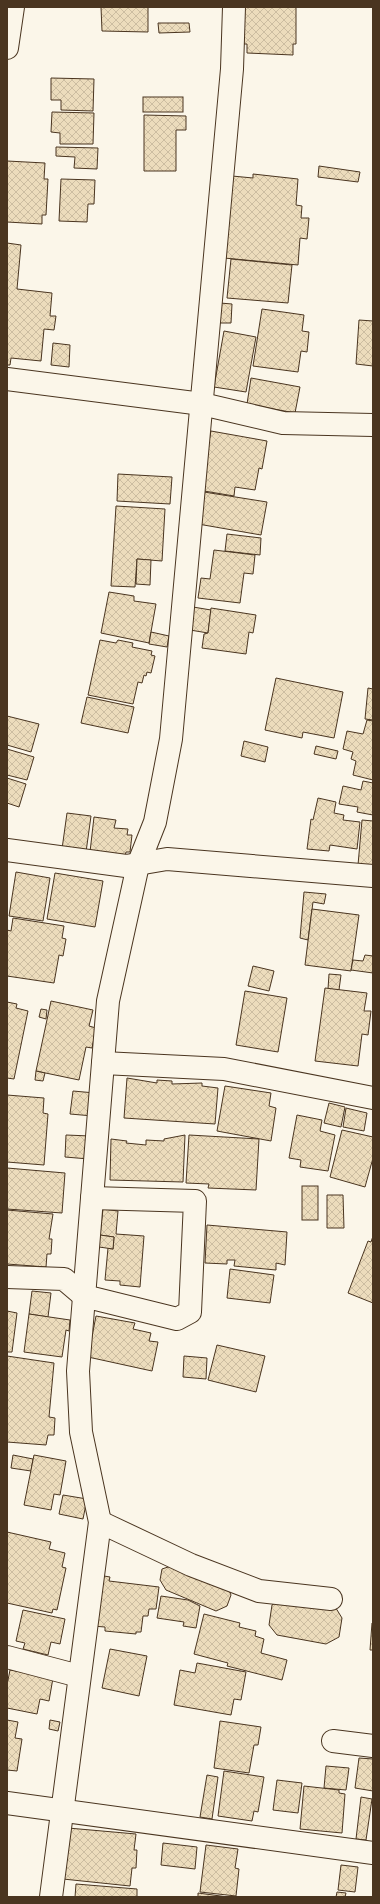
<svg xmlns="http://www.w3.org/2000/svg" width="380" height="1904" viewBox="0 0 380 1904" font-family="Poppins,sans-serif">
	<defs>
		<pattern id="building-cross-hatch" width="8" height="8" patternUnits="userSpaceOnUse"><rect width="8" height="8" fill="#ecdcbc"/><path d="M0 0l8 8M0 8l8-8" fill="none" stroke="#ccbda1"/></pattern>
	</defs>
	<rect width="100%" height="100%" fill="#fbf6e9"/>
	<!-- building -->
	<g fill="url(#building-cross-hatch)" stroke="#4a3520">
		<path d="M 101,7 L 148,7 L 148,32 L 102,31 Z"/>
		<path d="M 243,7 L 301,7 L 296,7 L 296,44 L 293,44 L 293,55 L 247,53 L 247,44 L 242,44 Z"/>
		<path d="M 158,23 L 189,23 L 190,32 L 159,33 Z"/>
		<path d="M 51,78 L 94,79 L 93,111 L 61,110 L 61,100 L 51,100 Z"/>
		<rect x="143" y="97" width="40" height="15"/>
		<path d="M 52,112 L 94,113 L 93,144 L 60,144 L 60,133 L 51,132 Z"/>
		<path d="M 144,115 L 186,116 L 186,130 L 176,130 L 176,171 L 144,171 Z"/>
		<path d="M 56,147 L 98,148 L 97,169 L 74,168 L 75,157 L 56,156 Z"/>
		<path d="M 7,161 L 45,163 L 44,179 L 48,179 L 46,215 L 42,215 L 42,224 L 7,222 Z"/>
		<path d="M 319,166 L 360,172 L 358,182 L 318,177 Z"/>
		<path d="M 253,174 L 298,179 L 296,205 L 302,206 L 301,218 L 309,218 L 307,239 L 300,238 L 298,265 L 224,258 L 232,176 L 253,178 Z"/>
		<path d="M 61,179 L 95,180 L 94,204 L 88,204 L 87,222 L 59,221 Z"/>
		<path d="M 7,243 L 21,245 L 17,289 L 52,293 L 50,316 L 56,316 L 54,330 L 44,329 L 41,361 L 11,358 L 10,365 L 7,365 Z"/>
		<path d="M 231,259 L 292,265 L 288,303 L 227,298 Z"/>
		<path d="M 220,303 L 232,304 L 231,323 L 218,323 Z"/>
		<path d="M 262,309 L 304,315 L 302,331 L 309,332 L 307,352 L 301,351 L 298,372 L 253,366 Z"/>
		<path d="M 359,320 L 373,321 L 373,366 L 356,364 Z"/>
		<path d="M 224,331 L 256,337 L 246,392 L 214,387 Z"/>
		<path d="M 53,343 L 70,345 L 69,367 L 51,365 Z"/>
		<path d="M 251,378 L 300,387 L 295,413 L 247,404 Z"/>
		<path d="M 211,431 L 267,441 L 262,469 L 259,468 L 255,490 L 235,487 L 234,496 L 204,491 L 201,480 Z"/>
		<path d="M 118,474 L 172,477 L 170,504 L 117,501 Z"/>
		<path d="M 204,492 L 267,502 L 261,535 L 198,524 Z"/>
		<path d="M 116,506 L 165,509 L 162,561 L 137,559 L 135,587 L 111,586 Z"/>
		<path d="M 227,534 L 261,538 L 260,555 L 225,551 Z"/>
		<path d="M 214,550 L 255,555 L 253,574 L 244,573 L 240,603 L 198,598 L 201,578 L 210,579 Z"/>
		<path d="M 137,559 L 151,560 L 150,585 L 136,584 Z"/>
		<path d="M 109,592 L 134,596 L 134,601 L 156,604 L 149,643 L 101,633 Z"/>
		<path d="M 193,607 L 211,610 L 208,633 L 190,630 Z"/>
		<path d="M 211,608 L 256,615 L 253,633 L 249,632 L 246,654 L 202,648 L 204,634 L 208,633 Z"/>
		<path d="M 151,632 L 169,636 L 167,647 L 149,644 Z"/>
		<path d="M 100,640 L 116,643 L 118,640 L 133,643 L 132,647 L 152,651 L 151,655 L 155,656 L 151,673 L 147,672 L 146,676 L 144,675 L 142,683 L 138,682 L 133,704 L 88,695 Z"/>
		<path d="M 276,678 L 343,692 L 334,738 L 303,732 L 302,738 L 265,730 Z"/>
		<path d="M 368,688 L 373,689 L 373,720 L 365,719 Z"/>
		<path d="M 87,697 L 134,707 L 128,733 L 81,723 Z"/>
		<path d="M 7,716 L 39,724 L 31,752 L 7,745 Z"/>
		<path d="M 367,720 L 373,721 L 373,780 L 353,775 L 356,761 L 351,759 L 353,752 L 343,749 L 347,731 L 363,734 Z"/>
		<path d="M 244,741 L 268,747 L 265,762 L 241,756 Z"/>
		<path d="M 316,746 L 338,751 L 336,759 L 314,754 Z"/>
		<path d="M 7,749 L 34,757 L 27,780 L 7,775 Z"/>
		<path d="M 7,778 L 26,784 L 19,807 L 7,803 Z"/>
		<path d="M 363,781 L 373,783 L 373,815 L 357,812 L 358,807 L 339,804 L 343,786 L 361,790 Z"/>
		<path d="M 318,798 L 336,802 L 334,813 L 344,815 L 343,820 L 360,822 L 357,849 L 330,845 L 329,851 L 307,849 L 311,819 L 313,820 Z"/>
		<path d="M 67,813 L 91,816 L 86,852 L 62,849 Z"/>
		<path d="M 94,817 L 116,820 L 114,828 L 128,829 L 127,835 L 132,835 L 130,852 L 126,852 L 125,856 L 90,852 Z"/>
		<path d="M 362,820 L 373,821 L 373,866 L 358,865 Z"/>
		<path d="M 16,872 L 50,878 L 43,921 L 9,916 Z"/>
		<path d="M 55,873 L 103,881 L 95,927 L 47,919 Z"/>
		<path d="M 304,892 L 326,894 L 324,904 L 313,902 L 308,940 L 300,938 Z"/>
		<path d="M 312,909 L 359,915 L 351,971 L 305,965 Z"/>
		<path d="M 13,918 L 64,926 L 62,938 L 66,939 L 63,956 L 59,955 L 54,983 L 7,976 L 7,930 L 11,931 Z"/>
		<path d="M 365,955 L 373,956 L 373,973 L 351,970 L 353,960 L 363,961 Z"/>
		<path d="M 253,966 L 274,971 L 269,991 L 248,986 Z"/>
		<path d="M 329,974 L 341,975 L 339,990 L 328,989 Z"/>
		<path d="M 325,988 L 367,993 L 364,1011 L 371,1011 L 368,1035 L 362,1034 L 358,1066 L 315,1061 Z"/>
		<path d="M 245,991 L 287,998 L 278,1052 L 236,1045 Z"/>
		<path d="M 51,1001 L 93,1010 L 89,1026 L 96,1028 L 92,1048 L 86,1047 L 79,1080 L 36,1071 Z"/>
		<path d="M 7,1002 L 17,1004 L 16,1008 L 28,1011 L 14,1079 L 7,1078 Z"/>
		<path d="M 41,1009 L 47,1010 L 46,1019 L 39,1017 Z"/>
		<path d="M 36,1071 L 45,1073 L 43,1081 L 35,1080 Z"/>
		<path d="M 127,1078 L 157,1083 L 157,1080 L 172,1081 L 172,1084 L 202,1083 L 202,1086 L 218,1088 L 215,1124 L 124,1118 Z"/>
		<path d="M 225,1086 L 271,1093 L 269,1106 L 276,1108 L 271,1141 L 217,1131 Z"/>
		<path d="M 73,1091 L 95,1093 L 93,1116 L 70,1114 Z"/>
		<path d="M 7,1095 L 44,1098 L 43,1113 L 48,1114 L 44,1165 L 7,1162 Z"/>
		<path d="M 329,1103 L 345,1107 L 341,1127 L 324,1123 Z"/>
		<path d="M 346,1108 L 367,1113 L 364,1131 L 343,1127 Z"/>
		<path d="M 297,1115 L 322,1120 L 320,1131 L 335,1135 L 328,1171 L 300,1167 L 301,1160 L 289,1158 Z"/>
		<path d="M 342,1130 L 373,1137 L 373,1158 L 365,1187 L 330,1177 Z"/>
		<path d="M 66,1135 L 90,1136 L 89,1159 L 65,1157 Z"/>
		<path d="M 185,1135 L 183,1182 L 110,1180 L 111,1139 L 127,1141 L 126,1143 L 146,1145 L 146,1140 L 164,1141 L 164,1139 Z"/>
		<path d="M 189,1135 L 259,1139 L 256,1190 L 208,1188 L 209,1184 L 186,1183 Z"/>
		<path d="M 7,1168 L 65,1173 L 62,1213 L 7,1209 Z"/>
		<rect x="302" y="1186" width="16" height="34"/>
		<path d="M 327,1195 L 343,1195 L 344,1228 L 327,1228 Z"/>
		<path d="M 103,1209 L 118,1211 L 116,1234 L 144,1236 L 140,1287 L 120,1285 L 120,1281 L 105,1280 L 108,1248 L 113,1249 L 114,1237 L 100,1235 Z"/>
		<path d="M 7,1210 L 53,1214 L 49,1239 L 52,1239 L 51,1254 L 47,1254 L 46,1267 L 7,1264 Z"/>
		<path d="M 207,1225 L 287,1232 L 285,1265 L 276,1263 L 276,1270 L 234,1266 L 235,1260 L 227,1260 L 227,1264 L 205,1263 Z"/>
		<path d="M 100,1235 L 114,1237 L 113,1249 L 99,1247 Z"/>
		<path d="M 373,1236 L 373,1303 L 348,1293 L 368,1241 L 371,1242 Z"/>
		<path d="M 230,1269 L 274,1275 L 270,1303 L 227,1298 Z"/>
		<path d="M 32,1291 L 51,1293 L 48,1317 L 29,1314 Z"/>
		<path d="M 7,1311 L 17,1313 L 12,1352 L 7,1352 Z"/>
		<path d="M 29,1314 L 70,1320 L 69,1331 L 66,1330 L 62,1357 L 24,1352 Z"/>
		<path d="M 96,1316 L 135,1323 L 133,1329 L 151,1333 L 149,1341 L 158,1342 L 152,1371 L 88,1357 Z"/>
		<path d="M 217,1345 L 265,1356 L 256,1392 L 208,1380 Z"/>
		<path d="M 7,1356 L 54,1363 L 49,1417 L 55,1418 L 54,1435 L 48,1435 L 46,1445 L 7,1442 Z"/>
		<path d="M 184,1356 L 207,1358 L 206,1379 L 183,1377 Z"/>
		<path d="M 13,1455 L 33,1459 L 31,1471 L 11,1468 Z"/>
		<path d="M 34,1455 L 66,1461 L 60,1495 L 54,1494 L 51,1510 L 24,1505 Z"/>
		<path d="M 63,1495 L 87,1499 L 83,1519 L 59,1514 Z"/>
		<path d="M 7,1532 L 51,1542 L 49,1549 L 65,1553 L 62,1567 L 66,1568 L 57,1610 L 53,1609 L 52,1613 L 7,1603 Z"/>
		<path d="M 174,1565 L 227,1586 L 231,1595 L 227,1606 L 216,1611 L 166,1590 L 160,1580 L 162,1569 Z"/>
		<path d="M 98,1575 L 110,1577 L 109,1581 L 159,1587 L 156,1609 L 149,1609 L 148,1616 L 143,1616 L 141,1632 L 136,1632 L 136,1634 L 105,1631 L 105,1627 L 92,1626 Z"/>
		<path d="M 161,1596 L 188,1600 L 200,1606 L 196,1628 L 183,1626 L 184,1622 L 157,1618 Z"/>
		<path d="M 283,1598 L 334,1605 L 342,1618 L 339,1637 L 326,1644 L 277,1635 L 269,1625 L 272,1605 Z"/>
		<path d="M 23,1610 L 65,1619 L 60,1644 L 51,1642 L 48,1655 L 23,1649 L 25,1643 L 16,1641 Z"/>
		<path d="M 204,1614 L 240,1623 L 239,1627 L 256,1631 L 255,1636 L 264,1639 L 261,1653 L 287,1660 L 282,1680 L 227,1666 L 228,1663 L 194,1654 Z"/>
		<path d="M 372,1623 L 373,1623 L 373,1650 L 370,1650 Z"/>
		<path d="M 110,1649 L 147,1656 L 139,1696 L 102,1688 Z"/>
		<path d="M 197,1663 L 246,1672 L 241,1700 L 234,1699 L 231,1715 L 174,1705 L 180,1670 L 195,1673 Z"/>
		<path d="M 10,1670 L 53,1678 L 49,1701 L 40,1699 L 37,1714 L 7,1708 L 7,1685 Z"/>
		<path d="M 7,1720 L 18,1722 L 15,1738 L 22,1739 L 17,1771 L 7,1770 Z"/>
		<path d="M 50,1720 L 60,1722 L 58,1731 L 49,1729 Z"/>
		<path d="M 220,1721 L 261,1727 L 258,1745 L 254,1745 L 249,1773 L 214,1768 Z"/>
		<path d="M 359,1758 L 373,1759 L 373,1791 L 355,1788 Z"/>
		<path d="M 326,1766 L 349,1768 L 346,1790 L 324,1788 Z"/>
		<path d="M 224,1771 L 264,1777 L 258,1812 L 254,1811 L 252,1821 L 218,1816 Z"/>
		<path d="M 207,1775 L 218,1777 L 212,1819 L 200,1817 Z"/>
		<path d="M 277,1780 L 302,1783 L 298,1813 L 273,1810 Z"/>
		<path d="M 304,1786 L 339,1790 L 339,1793 L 345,1794 L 342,1833 L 300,1829 Z"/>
		<path d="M 361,1797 L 372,1799 L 366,1840 L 356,1839 Z"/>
		<path d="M 68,1828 L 136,1834 L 134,1850 L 137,1850 L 136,1868 L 132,1868 L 130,1886 L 63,1879 Z"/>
		<path d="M 163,1843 L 197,1847 L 195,1869 L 161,1865 Z"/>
		<path d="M 206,1845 L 238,1849 L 235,1868 L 239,1869 L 236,1896 L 200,1892 Z"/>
		<path d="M 341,1865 L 358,1867 L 355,1892 L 338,1890 Z"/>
		<path d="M 76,1884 L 137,1889 L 137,1897 L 75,1897 Z"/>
		<path d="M 337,1892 L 346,1893 L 345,1897 L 336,1897 Z"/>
		<path d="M 198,1893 L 228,1897 L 198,1897 Z"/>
	</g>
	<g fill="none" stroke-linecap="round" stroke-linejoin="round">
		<defs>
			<g id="minor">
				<path d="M 7,48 L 13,7"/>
				<path d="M 7,379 L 202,404 L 283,423 L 373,425"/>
				<path d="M 7,850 L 126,866 L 167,859 L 373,876"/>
				<path d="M 103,1063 L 224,1069 L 373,1098"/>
				<path d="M 7,1277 L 64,1279 L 84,1296 L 177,1319 L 190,1312 L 195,1201 L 92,1198"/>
				<path d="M 100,1522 L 191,1565 L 259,1591 L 331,1599"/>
				<path d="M 7,1657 L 79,1676"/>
				<path d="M 333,1741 L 373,1746"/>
				<path d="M 7,1803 L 373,1853"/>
				<path d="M 51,1897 L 100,1522 L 81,1432 L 78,1371 L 108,1001 L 138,865 L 155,822 L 171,739 L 232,69 L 234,7"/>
			</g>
		</defs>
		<!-- minor casing -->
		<use href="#minor" stroke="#4a3520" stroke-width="24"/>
		<!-- minor -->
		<use href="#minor" stroke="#fbf6e9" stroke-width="22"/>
	</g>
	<!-- border -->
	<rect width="380" height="1904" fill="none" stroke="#4a3520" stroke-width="16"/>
</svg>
